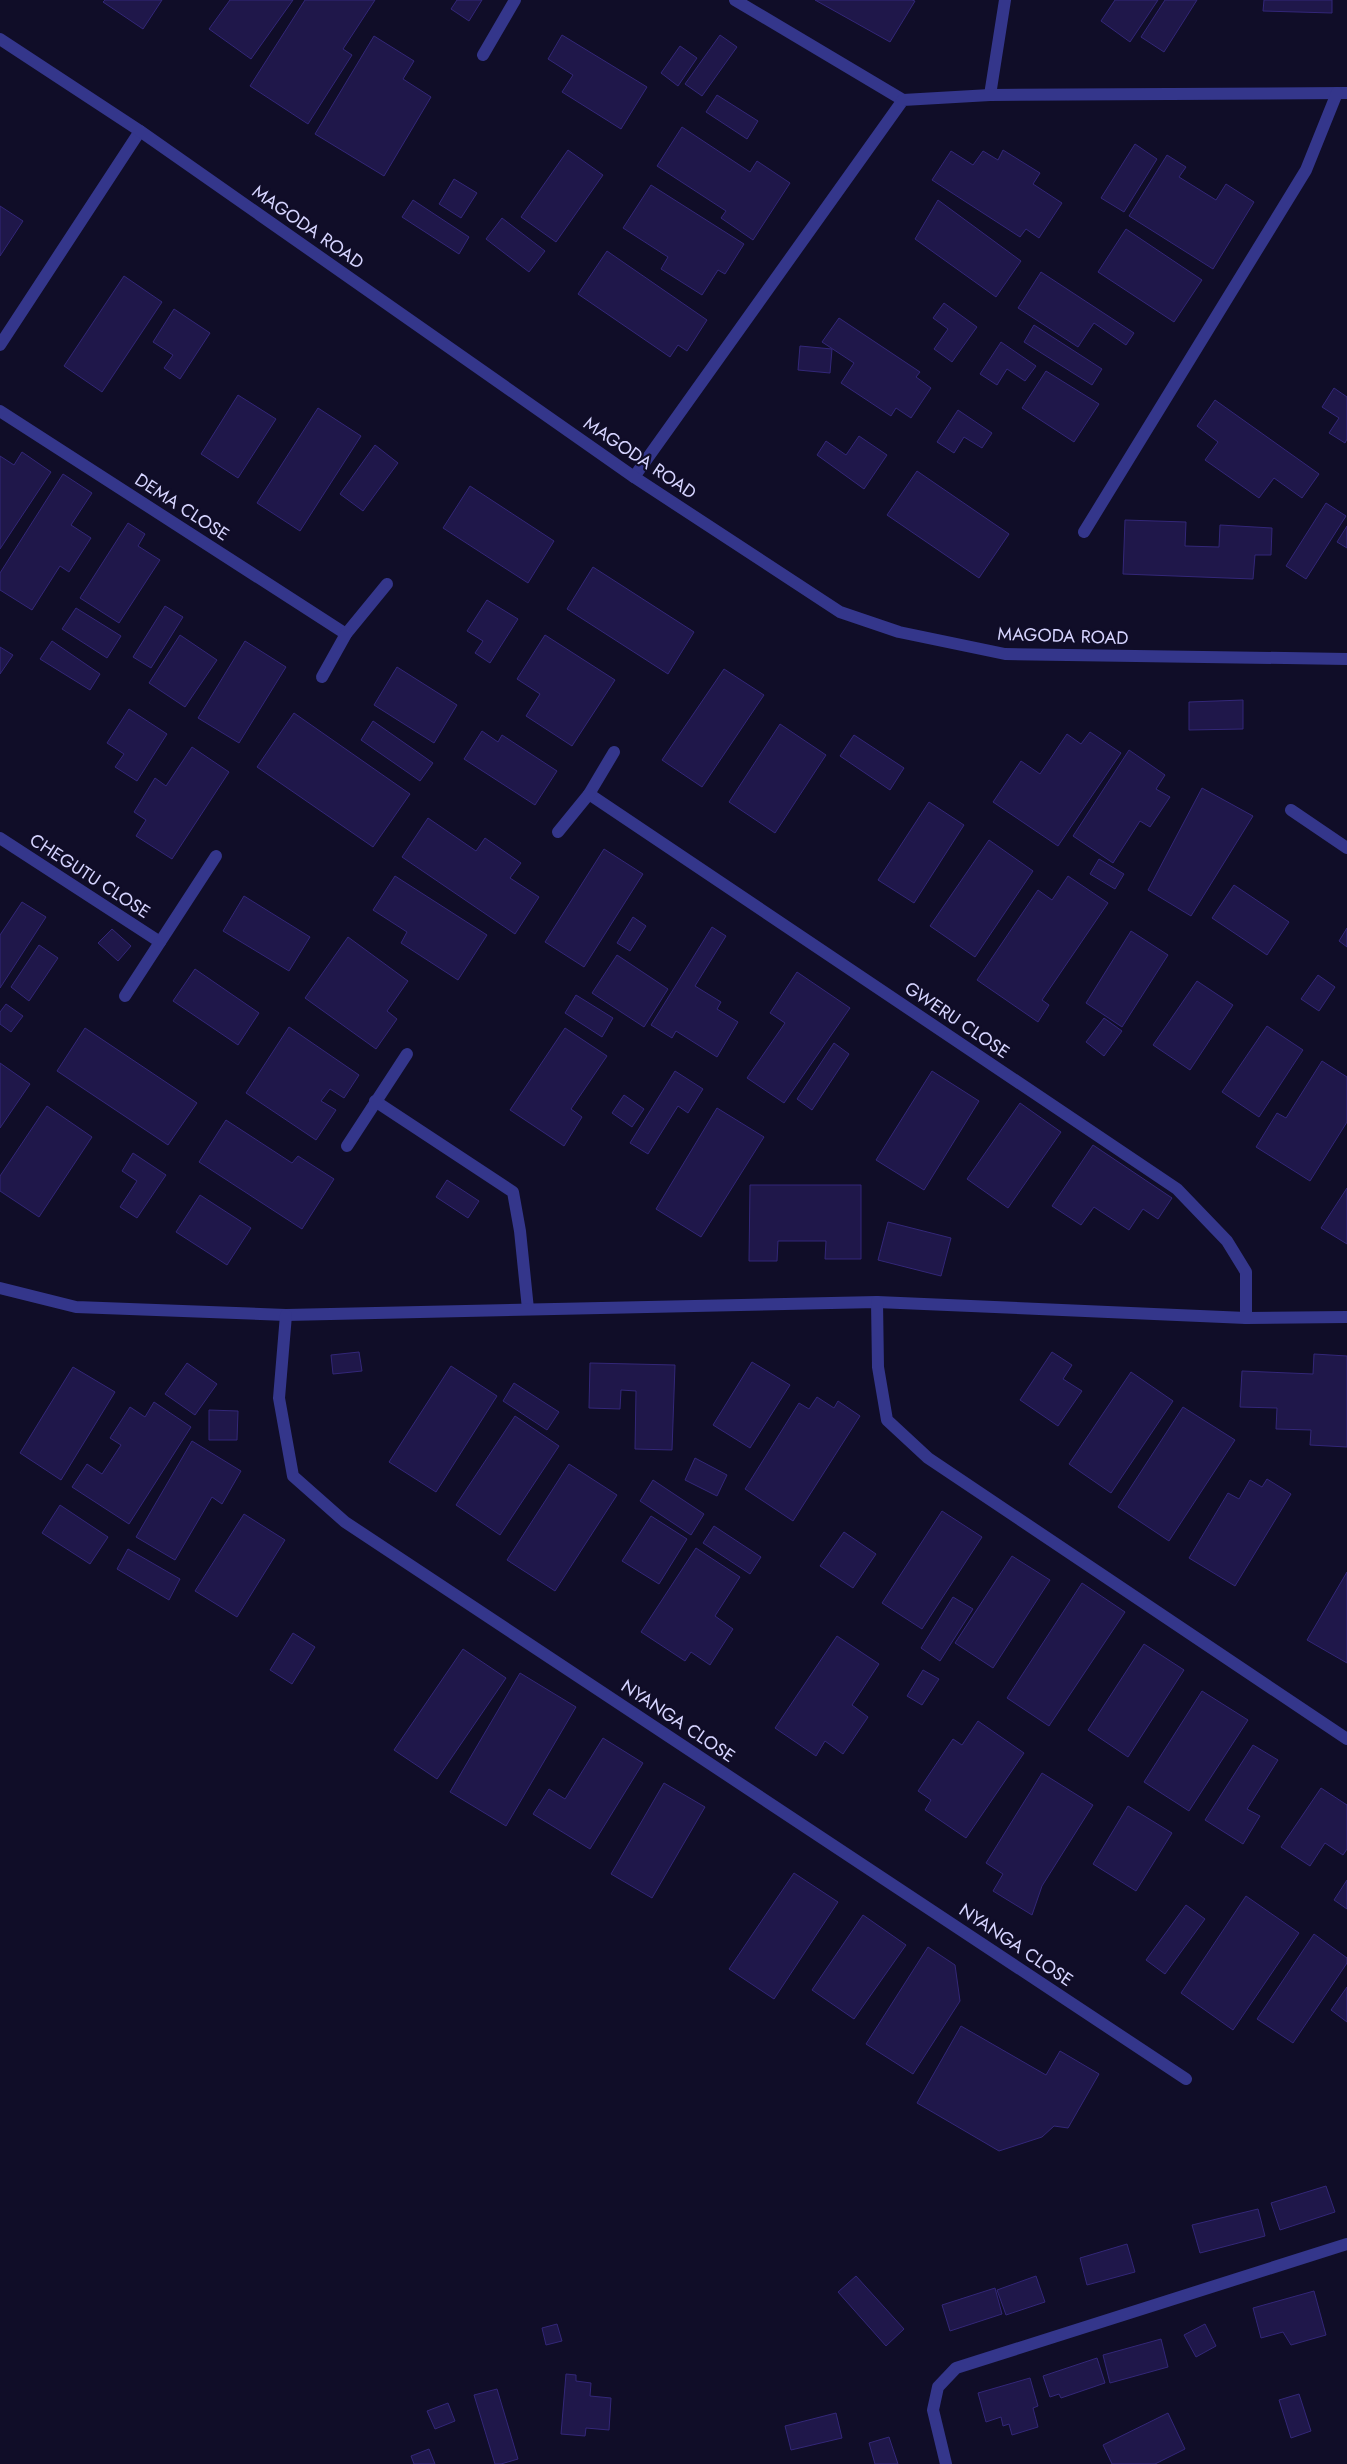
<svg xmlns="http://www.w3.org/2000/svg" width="1347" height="2464" viewBox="0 0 1347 2464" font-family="Jost,sans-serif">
	<rect width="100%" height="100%" fill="#100d28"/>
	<!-- building -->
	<g fill="#1f174a" stroke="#332778">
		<path d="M 105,0 L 162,0 L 143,29 L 103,2 Z"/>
		<path d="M 230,0 L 293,0 L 251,59 L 209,29 Z"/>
		<path d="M 305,0 L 375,0 L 343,49 L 352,55 L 308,124 L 250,86 Z"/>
		<path d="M 457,0 L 482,0 L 469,21 L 451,9 Z"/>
		<path d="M 815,0 L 912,0 L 915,1 L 890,42 Z"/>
		<path d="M 1115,0 L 1158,0 L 1130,42 L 1101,21 Z"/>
		<path d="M 1165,0 L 1197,0 L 1164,52 L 1141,37 Z"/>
		<path d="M 1264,0 L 1332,0 L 1332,13 L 1263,11 Z"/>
		<path d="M 562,35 L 647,87 L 621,129 L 562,92 L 573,75 L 548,59 Z"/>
		<path d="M 720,35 L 737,47 L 702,96 L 685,84 Z"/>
		<path d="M 374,36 L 414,61 L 403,79 L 431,97 L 384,176 L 315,134 Z"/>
		<path d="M 680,46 L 697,58 L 678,86 L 661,73 Z"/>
		<path d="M 717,95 L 758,121 L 747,139 L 706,112 Z"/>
		<path d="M 682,127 L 750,172 L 757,161 L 790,183 L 753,240 L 721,218 L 726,211 L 657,166 Z"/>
		<path d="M 1135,144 L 1157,159 L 1124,212 L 1101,198 Z"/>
		<path d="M 568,150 L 603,175 L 556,242 L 521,217 Z"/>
		<path d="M 1003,150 L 1040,173 L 1033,184 L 1062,203 L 1039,238 L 1026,229 L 1020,237 L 932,180 L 951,151 L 973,165 L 983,151 L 998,160 Z"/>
		<path d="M 1167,155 L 1186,167 L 1179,177 L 1216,200 L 1226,184 L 1254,202 L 1213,269 L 1129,216 Z"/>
		<path d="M 454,179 L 477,193 L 461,218 L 439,204 Z"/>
		<path d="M 651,185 L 744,244 L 725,274 L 718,270 L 702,295 L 661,269 L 668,257 L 623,228 Z"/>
		<path d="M 413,200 L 469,237 L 459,254 L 402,217 Z"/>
		<path d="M 938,200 L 1021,261 L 996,297 L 915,239 Z"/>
		<path d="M 0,206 L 23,221 L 0,256 Z"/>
		<path d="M 502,218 L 545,251 L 529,272 L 486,239 Z"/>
		<path d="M 1126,229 L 1202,280 L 1174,322 L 1098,272 Z"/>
		<path d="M 607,251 L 707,320 L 687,351 L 678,345 L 670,357 L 578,294 Z"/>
		<path d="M 1041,272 L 1134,333 L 1126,345 L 1094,323 L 1078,347 L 1018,308 Z"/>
		<path d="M 124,276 L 162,302 L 102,392 L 64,366 Z"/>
		<path d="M 944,303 L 977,327 L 952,362 L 934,349 L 948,329 L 933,318 Z"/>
		<path d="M 174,309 L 210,333 L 180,379 L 164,368 L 173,355 L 153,342 Z"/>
		<path d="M 839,318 L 920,372 L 916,377 L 931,388 L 911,418 L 896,408 L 891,416 L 841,383 L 854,363 L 822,342 Z"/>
		<path d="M 1034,325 L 1102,369 L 1092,385 L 1024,342 Z"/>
		<path d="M 1001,342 L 1036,366 L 1025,381 L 1007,369 L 997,385 L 980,374 Z"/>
		<path d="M 800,346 L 832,349 L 830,373 L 798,370 Z"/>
		<path d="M 1046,371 L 1099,404 L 1074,442 L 1022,408 Z"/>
		<path d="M 1334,388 L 1347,397 L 1347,439 L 1345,443 L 1329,433 L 1339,418 L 1322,407 Z"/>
		<path d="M 238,395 L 276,419 L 238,478 L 201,454 Z"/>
		<path d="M 1215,400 L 1319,474 L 1302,498 L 1274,478 L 1259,498 L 1205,460 L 1218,442 L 1197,426 Z"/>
		<path d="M 318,408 L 361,436 L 300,531 L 257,503 Z"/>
		<path d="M 958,410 L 992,433 L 982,448 L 964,437 L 954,453 L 937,442 Z"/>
		<path d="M 859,436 L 887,455 L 864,489 L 817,455 L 826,441 L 846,455 Z"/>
		<path d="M 375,445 L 398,463 L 363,511 L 340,494 Z"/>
		<path d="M 22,452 L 51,472 L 0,549 L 0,456 L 14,465 Z"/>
		<path d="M 917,471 L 1009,534 L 979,578 L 887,515 Z"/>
		<path d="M 63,474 L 92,493 L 71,525 L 91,538 L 69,572 L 60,566 L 32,610 L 0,590 L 0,573 Z"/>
		<path d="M 470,486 L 554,541 L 528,583 L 443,528 Z"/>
		<path d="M 1326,503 L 1346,516 L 1306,579 L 1286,566 Z"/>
		<path d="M 1125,520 L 1186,522 L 1185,546 L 1219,547 L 1220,525 L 1272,528 L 1271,555 L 1255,555 L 1253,579 L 1123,574 Z"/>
		<path d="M 128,523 L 145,534 L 138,546 L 160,560 L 119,623 L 80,598 Z"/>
		<path d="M 1347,526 L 1347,548 L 1337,542 Z"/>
		<path d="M 593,567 L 694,632 L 668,674 L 567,609 Z"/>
		<path d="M 487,600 L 518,619 L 490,663 L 475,653 L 483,641 L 467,631 Z"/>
		<path d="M 165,606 L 183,617 L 151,668 L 133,657 Z"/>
		<path d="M 76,608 L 121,636 L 107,658 L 62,629 Z"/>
		<path d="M 180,635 L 217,660 L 185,707 L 149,683 Z"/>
		<path d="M 545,635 L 615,680 L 572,746 L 526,716 L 540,694 L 517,679 Z"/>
		<path d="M 52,641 L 100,674 L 90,690 L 40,659 Z"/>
		<path d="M 245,641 L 286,667 L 239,743 L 198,718 Z"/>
		<path d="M 0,647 L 13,655 L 0,674 Z"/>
		<path d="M 397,667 L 457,705 L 434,743 L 374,705 Z"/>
		<path d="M 724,669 L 764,695 L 702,787 L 662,760 Z"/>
		<path d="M 1243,700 L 1243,729 L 1189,730 L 1189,702 Z"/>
		<path d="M 129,709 L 167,734 L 137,781 L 115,767 L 124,754 L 107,743 Z"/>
		<path d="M 294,713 L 410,794 L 373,847 L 257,767 Z"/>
		<path d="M 373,721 L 433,763 L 420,781 L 361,740 Z"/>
		<path d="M 780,724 L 826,755 L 775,833 L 729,802 Z"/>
		<path d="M 482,731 L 498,742 L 502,735 L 557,771 L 535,805 L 464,759 Z"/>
		<path d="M 1090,732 L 1121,753 L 1058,846 L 993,802 L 1021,761 L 1040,774 L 1067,734 L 1081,744 Z"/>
		<path d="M 854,735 L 904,768 L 890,790 L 840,756 Z"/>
		<path d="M 192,747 L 229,772 L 172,859 L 136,836 L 146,820 L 134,812 L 155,778 L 166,786 Z"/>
		<path d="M 1129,750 L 1165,775 L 1156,789 L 1170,797 L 1150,827 L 1140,821 L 1113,863 L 1073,836 Z"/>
		<path d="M 1202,788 L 1253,816 L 1191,916 L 1148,890 Z"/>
		<path d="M 929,802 L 964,825 L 914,903 L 878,880 Z"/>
		<path d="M 428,818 L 476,851 L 485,838 L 521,863 L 510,878 L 539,897 L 515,934 L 402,857 Z"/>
		<path d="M 989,840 L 1033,871 L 975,957 L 930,926 Z"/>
		<path d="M 604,849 L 643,874 L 584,967 L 545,942 Z"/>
		<path d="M 1099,859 L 1124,874 L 1115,889 L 1090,874 Z"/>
		<path d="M 395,876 L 487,935 L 458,980 L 401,943 L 407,932 L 373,910 Z"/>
		<path d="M 1068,876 L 1108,903 L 1042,1000 L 1049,1005 L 1038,1022 L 977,980 L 1038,890 L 1052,900 Z"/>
		<path d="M 1234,885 L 1289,922 L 1267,955 L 1212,918 Z"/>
		<path d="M 244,896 L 310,937 L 289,971 L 223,931 Z"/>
		<path d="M 22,902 L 46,917 L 0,988 L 0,935 Z"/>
		<path d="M 633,917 L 646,926 L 630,951 L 617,943 Z"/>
		<path d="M 712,927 L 726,936 L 695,986 L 721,1002 L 717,1009 L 738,1022 L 717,1057 L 676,1031 L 672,1038 L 651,1025 Z"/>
		<path d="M 1347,928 L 1347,947 L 1339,941 Z"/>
		<path d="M 112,929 L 131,946 L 118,961 L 98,943 Z"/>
		<path d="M 1131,931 L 1168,955 L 1122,1027 L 1086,1003 Z"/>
		<path d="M 348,937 L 408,981 L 387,1011 L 397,1019 L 376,1049 L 305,998 Z"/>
		<path d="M 39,945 L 58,958 L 29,1001 L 11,987 Z"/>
		<path d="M 617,955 L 668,989 L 644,1027 L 592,993 Z"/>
		<path d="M 195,969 L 259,1013 L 238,1045 L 173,1001 Z"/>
		<path d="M 797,972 L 850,1008 L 784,1103 L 747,1078 L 785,1023 L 770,1013 Z"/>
		<path d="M 1318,975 L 1335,987 L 1319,1011 L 1301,999 Z"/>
		<path d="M 1197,981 L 1233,1005 L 1190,1070 L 1153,1045 Z"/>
		<path d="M 576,995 L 613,1018 L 602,1037 L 565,1013 Z"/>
		<path d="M 6,1004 L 23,1016 L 11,1032 L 0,1024 L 0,1012 Z"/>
		<path d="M 1104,1018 L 1122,1031 L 1104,1056 L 1086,1042 Z"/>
		<path d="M 1267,1026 L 1303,1050 L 1259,1117 L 1222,1092 Z"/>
		<path d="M 289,1027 L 359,1075 L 344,1098 L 330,1089 L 321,1101 L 336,1110 L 316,1140 L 246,1093 Z"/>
		<path d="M 85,1028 L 197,1103 L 168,1145 L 57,1071 Z"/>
		<path d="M 565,1028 L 607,1056 L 571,1109 L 582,1117 L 564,1146 L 510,1110 Z"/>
		<path d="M 834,1043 L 849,1054 L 812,1110 L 797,1099 Z"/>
		<path d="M 1322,1061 L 1347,1077 L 1347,1122 L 1310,1181 L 1256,1147 L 1277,1113 L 1286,1118 Z"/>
		<path d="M 0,1063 L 30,1084 L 0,1128 Z"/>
		<path d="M 675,1071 L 703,1089 L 688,1113 L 678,1106 L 648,1154 L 630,1143 Z"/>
		<path d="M 932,1071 L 979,1101 L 924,1190 L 876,1160 Z"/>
		<path d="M 624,1095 L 644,1109 L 632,1127 L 612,1113 Z"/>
		<path d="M 1020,1103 L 1061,1132 L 1008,1208 L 967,1179 Z"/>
		<path d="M 47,1106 L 92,1137 L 39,1217 L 0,1191 L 0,1176 Z"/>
		<path d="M 717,1108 L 764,1137 L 701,1237 L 656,1209 Z"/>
		<path d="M 226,1120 L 292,1163 L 298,1156 L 334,1179 L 302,1229 L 199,1162 Z"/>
		<path d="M 1093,1145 L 1172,1198 L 1158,1219 L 1143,1209 L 1129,1230 L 1094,1207 L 1081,1225 L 1052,1206 Z"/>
		<path d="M 133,1153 L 166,1175 L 137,1218 L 120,1207 L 137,1181 L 122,1171 Z"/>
		<path d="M 447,1180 L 479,1201 L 468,1218 L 436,1197 Z"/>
		<path d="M 750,1185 L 861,1185 L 861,1259 L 825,1259 L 826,1241 L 778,1241 L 777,1261 L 749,1261 Z"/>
		<path d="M 1347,1188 L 1347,1244 L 1321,1228 Z"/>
		<path d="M 200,1195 L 251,1228 L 227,1265 L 176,1232 Z"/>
		<path d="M 888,1222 L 951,1238 L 941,1276 L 878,1260 Z"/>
		<path d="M 359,1352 L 362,1371 L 333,1374 L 331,1355 Z"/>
		<path d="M 1052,1352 L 1072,1365 L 1063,1379 L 1082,1391 L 1058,1426 L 1020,1400 Z"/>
		<path d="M 1314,1354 L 1347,1356 L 1347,1447 L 1310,1445 L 1311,1430 L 1276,1429 L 1277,1408 L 1240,1407 L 1242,1371 L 1313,1374 Z"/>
		<path d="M 752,1362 L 790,1385 L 750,1448 L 713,1425 Z"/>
		<path d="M 187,1363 L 217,1384 L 195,1415 L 165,1394 Z"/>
		<path d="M 590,1363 L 675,1365 L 672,1450 L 635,1449 L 636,1391 L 621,1390 L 620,1409 L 589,1408 Z"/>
		<path d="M 451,1366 L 497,1396 L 436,1492 L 389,1462 Z"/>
		<path d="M 73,1367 L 115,1392 L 61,1480 L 20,1453 Z"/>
		<path d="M 1131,1372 L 1173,1401 L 1111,1493 L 1069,1464 Z"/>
		<path d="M 514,1383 L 559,1412 L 547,1430 L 503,1401 Z"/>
		<path d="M 817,1397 L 834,1408 L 838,1401 L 860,1416 L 793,1521 L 745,1489 L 799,1403 L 809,1409 Z"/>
		<path d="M 154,1402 L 191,1427 L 129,1524 L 72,1487 L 87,1464 L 102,1474 L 121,1445 L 110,1438 L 130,1407 L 145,1417 Z"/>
		<path d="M 1183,1407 L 1235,1440 L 1169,1541 L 1118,1507 Z"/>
		<path d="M 209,1410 L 238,1411 L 237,1440 L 209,1440 Z"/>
		<path d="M 515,1416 L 559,1446 L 500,1535 L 456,1505 Z"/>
		<path d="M 192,1441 L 241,1471 L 222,1504 L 212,1497 L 175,1560 L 136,1537 Z"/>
		<path d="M 695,1458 L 727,1475 L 717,1496 L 685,1480 Z"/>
		<path d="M 569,1464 L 617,1495 L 555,1591 L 507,1560 Z"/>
		<path d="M 1267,1479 L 1291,1494 L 1235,1586 L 1189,1558 L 1228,1493 L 1239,1499 L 1250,1480 L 1262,1487 Z"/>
		<path d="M 653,1480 L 704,1514 L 691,1535 L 640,1501 Z"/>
		<path d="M 60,1505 L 108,1537 L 90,1564 L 42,1533 Z"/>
		<path d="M 942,1511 L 982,1537 L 922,1629 L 882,1603 Z"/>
		<path d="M 244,1514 L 285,1540 L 237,1617 L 195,1591 Z"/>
		<path d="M 651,1516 L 687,1539 L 659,1584 L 622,1561 Z"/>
		<path d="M 714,1526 L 761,1557 L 750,1574 L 703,1543 Z"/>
		<path d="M 844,1532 L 876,1554 L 853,1588 L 820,1566 Z"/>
		<path d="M 696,1548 L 740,1577 L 715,1616 L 733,1629 L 710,1665 L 691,1652 L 685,1661 L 641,1632 Z"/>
		<path d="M 128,1549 L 180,1579 L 169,1600 L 117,1569 Z"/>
		<path d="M 1012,1556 L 1050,1580 L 993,1668 L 955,1643 Z"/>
		<path d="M 1347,1572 L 1347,1663 L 1307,1640 Z"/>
		<path d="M 1082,1583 L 1125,1612 L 1049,1726 L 1007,1698 Z"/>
		<path d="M 953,1597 L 973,1609 L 940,1661 L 921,1648 Z"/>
		<path d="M 293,1633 L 315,1647 L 292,1684 L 270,1670 Z"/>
		<path d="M 837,1636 L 879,1664 L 852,1705 L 868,1717 L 843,1754 L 825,1741 L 816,1756 L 775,1728 Z"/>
		<path d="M 1144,1644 L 1184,1670 L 1128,1757 L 1088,1730 Z"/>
		<path d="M 463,1649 L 506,1678 L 437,1779 L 394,1750 Z"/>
		<path d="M 923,1670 L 939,1679 L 922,1705 L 907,1696 Z"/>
		<path d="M 520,1673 L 576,1707 L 506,1826 L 450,1792 Z"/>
		<path d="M 1202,1691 L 1248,1720 L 1189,1811 L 1144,1782 Z"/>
		<path d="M 978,1721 L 1024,1753 L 966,1838 L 925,1810 L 931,1800 L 918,1791 L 953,1739 L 962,1745 Z"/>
		<path d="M 603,1738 L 643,1763 L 590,1849 L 533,1814 L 549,1789 L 565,1799 Z"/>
		<path d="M 1253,1745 L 1278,1760 L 1247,1809 L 1260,1816 L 1243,1844 L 1205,1820 Z"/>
		<path d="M 1042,1773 L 1093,1805 L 1042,1886 L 1032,1915 L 993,1891 L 1003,1874 L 986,1863 Z"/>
		<path d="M 664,1783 L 705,1807 L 652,1898 L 611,1874 Z"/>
		<path d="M 1321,1788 L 1347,1805 L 1347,1849 L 1343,1855 L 1325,1843 L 1310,1866 L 1281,1847 Z"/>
		<path d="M 1128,1806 L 1172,1833 L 1136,1891 L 1093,1864 Z"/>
		<path d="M 794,1873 L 838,1902 L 774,1999 L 729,1969 Z"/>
		<path d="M 1347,1880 L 1347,1909 L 1334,1900 Z"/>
		<path d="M 1246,1896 L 1299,1933 L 1233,2030 L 1181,1993 Z"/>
		<path d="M 1186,1905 L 1205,1919 L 1165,1974 L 1146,1960 Z"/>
		<path d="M 863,1915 L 906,1945 L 854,2019 L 812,1990 Z"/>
		<path d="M 1314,1934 L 1347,1958 L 1347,1963 L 1293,2043 L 1257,2019 Z"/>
		<path d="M 928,1947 L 955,1965 L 960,2001 L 913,2074 L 866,2044 Z"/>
		<path d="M 1347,1987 L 1347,2022 L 1331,2010 Z"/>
		<path d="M 961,2026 L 1046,2075 L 1060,2051 L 1099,2074 L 1068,2128 L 1054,2126 L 1042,2137 L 999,2151 L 917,2103 Z"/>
		<path d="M 1326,2186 L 1335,2212 L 1280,2230 L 1271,2203 Z"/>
		<path d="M 1258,2209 L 1265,2236 L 1200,2253 L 1192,2225 Z"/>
		<path d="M 1127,2244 L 1135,2272 L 1087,2285 L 1080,2258 Z"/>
		<path d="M 856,2276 L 904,2329 L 886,2346 L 838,2292 Z"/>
		<path d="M 1036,2276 L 1045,2302 L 1006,2315 L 997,2290 Z"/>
		<path d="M 995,2288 L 1002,2314 L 950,2331 L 942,2305 Z"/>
		<path d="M 1314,2291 L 1326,2335 L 1291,2345 L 1283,2332 L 1261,2338 L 1253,2308 Z"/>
		<path d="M 557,2324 L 562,2341 L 546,2345 L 542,2328 Z"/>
		<path d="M 1205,2324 L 1216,2346 L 1196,2357 L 1184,2335 Z"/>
		<path d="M 1161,2339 L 1168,2367 L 1110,2383 L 1103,2355 Z"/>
		<path d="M 1097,2358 L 1105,2383 L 1061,2398 L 1059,2394 L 1050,2397 L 1043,2376 Z"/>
		<path d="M 566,2374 L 576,2375 L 576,2381 L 591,2383 L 590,2396 L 611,2398 L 609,2430 L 586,2428 L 585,2436 L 561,2434 Z"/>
		<path d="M 1030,2378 L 1038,2406 L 1033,2408 L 1038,2427 L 1012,2435 L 1009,2424 L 1003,2426 L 1001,2417 L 986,2422 L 978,2393 Z"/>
		<path d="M 497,2389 L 518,2459 L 501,2464 L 495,2464 L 474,2395 Z"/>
		<path d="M 1299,2394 L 1311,2431 L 1291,2438 L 1279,2400 Z"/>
		<path d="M 448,2403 L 455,2421 L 435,2429 L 427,2411 Z"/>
		<path d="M 836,2413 L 842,2438 L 791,2450 L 785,2426 Z"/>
		<path d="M 1168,2413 L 1185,2449 L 1155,2464 L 1112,2464 L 1103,2445 Z"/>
		<path d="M 889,2437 L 898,2464 L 875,2464 L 869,2443 Z"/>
		<path d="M 429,2449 L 435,2464 L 414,2464 L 411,2456 Z"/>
	</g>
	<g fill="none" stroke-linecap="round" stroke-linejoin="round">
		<!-- minor -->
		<g stroke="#34368b" stroke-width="12">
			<path d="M 735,0 L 903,100"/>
			<path d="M 483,55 L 515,0"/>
			<path d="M 990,95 L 1005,0"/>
			<path d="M 0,345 L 140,131"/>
			<path d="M 0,411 L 346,634"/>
			<path d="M 634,477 L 903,100 L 990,95 L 1347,93"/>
			<path d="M 1084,532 L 1306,170 L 1337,93"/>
			<path d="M 322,677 L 346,634 L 387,584"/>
			<path d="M 589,794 L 1177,1189 L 1227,1241 L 1246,1272 L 1246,1318"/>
			<path d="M 1291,810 L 1347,848"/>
			<path d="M 558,832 L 589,794 L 614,752"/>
			<path d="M 0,838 L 160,942"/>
			<path d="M 125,996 L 216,856"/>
			<path d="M 375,1101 L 513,1192 L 520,1231 L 528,1309"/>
			<path d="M 347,1146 L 407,1054"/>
			<path d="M 0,1288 L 76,1307 L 286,1315 L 877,1302 L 1246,1318 L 1347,1317"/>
			<path d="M 877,1302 L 878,1367 L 887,1420 L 928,1458 L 1347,1739"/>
			<path d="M 286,1315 L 279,1398 L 293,1476 L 345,1522 L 1186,2079"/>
			<path d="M 946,2464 L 933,2410 L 938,2387 L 956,2368 L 1347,2244"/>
		</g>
		<!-- tertiary -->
		<path stroke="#34368b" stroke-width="12" d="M 0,39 L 140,131 L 634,477 L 840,612 L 899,632 L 1005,654 L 1347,659"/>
	</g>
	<g text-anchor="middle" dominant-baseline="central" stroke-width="4.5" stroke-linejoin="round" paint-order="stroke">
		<!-- street labels -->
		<g font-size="18" fill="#d6d4ff" stroke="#100d28">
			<text transform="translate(308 227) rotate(35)">MAGODA ROAD</text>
			<text transform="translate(640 458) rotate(34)">MAGODA ROAD</text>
			<text transform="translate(182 507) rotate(33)">DEMA CLOSE</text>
			<text transform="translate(1063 636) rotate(2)">MAGODA ROAD</text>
			<text transform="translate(90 876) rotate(33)">CHEGUTU CLOSE</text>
			<text transform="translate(957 1020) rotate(34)">GWERU CLOSE</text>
			<text transform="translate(678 1721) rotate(34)">NYANGA CLOSE</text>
			<text transform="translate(1016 1945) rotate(34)">NYANGA CLOSE</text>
		</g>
	</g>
</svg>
